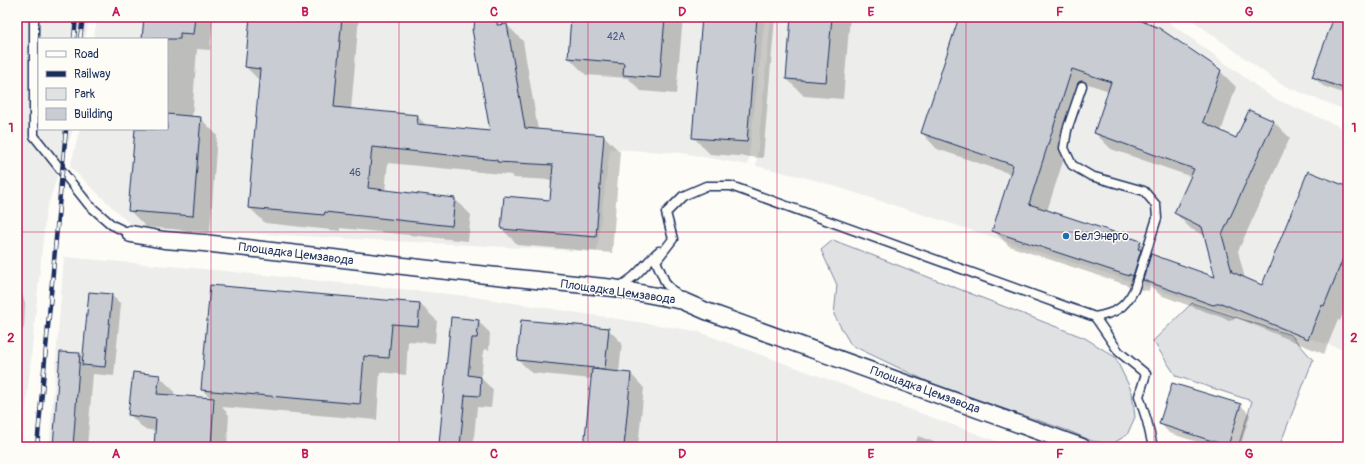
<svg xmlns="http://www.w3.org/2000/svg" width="1365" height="464" viewBox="0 0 1365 464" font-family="Pangolin,sans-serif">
	<rect width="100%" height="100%" fill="#fdfcf7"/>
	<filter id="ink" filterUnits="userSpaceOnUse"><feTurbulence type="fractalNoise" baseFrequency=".025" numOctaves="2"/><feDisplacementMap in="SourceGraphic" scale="8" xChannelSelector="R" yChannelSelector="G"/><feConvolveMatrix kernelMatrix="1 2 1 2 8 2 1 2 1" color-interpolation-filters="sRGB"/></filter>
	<g filter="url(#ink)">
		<!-- built -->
		<g fill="#edeeec">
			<path d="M 17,17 L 90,17 L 85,39 L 39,39 L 39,129 L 73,129 L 46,211 L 22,447 L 17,447 Z"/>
			<path d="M 98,17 L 765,17 L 748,165 L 682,153 L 610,149 L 597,252 L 133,227 L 70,167 L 80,129 L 167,129 L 167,39 L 93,39 Z"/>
			<path d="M 771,17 L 1162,17 L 1273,98 L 1348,130 L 1348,351 L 815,180 L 756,166 Z"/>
			<path d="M 1188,17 L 1348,17 L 1348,111 L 1282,85 Z"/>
			<path d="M 64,257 L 215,270 L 468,296 L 696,331 L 1013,447 L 49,447 Z"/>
		</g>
		<!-- green -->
		<g fill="#e0e1e3" stroke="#7e88a0">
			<path d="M 833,240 L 1085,338 L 1115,357 L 1132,392 L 1135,417 L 1127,435 L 1112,444 L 1092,441 L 1069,431 L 937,386 L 851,345 L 834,315 L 837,285 L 821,250 Z"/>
			<path d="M 1192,303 L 1291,335 L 1313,360 L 1279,447 L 1238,447 L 1252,401 L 1176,376 L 1153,341 Z"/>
		</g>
		<!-- shadow -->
		<g fill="#0003" fill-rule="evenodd">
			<path d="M 17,17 L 22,17 L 20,28 L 17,27 Z"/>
			<path d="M 145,17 L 213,17 L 210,50 L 197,49 L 192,118 L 200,118 L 217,135 L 210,233 L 146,227 L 129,210 L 136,129 L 167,129 L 167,39 L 143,39 Z"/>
			<path d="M 251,17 L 359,17 L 351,110 L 417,116 L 427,126 L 491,132 L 507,25 L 523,41 L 538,130 L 603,135 L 620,152 L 612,253 L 518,245 L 502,229 L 551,201 L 553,180 L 514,178 L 511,175 L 388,163 L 385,191 L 455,199 L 471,215 L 468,241 L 340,228 L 340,231 L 265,223 L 249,207 L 260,81 L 246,67 Z"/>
			<path d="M 450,17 L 515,17 L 515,22 Z"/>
			<path d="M 572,17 L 683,17 L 676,94 L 641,91 L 628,78 L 586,75 L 569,58 Z"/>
			<path d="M 703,17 L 775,17 L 763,158 L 710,154 L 693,137 Z"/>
			<path d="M 792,17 L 850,17 L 843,99 L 804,96 L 787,79 Z"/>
			<path d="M 960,17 L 1129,17 L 1220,71 L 1236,87 L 1221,132 L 1236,139 L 1249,111 L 1274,122 L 1290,138 L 1238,251 L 1245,279 L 1263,286 L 1348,188 L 1348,301 L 1340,321 L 1338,320 L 1324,354 L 1237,318 L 1229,320 L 1160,295 L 1150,285 L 1149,291 L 1145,290 L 1145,291 L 1009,246 L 993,230 L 1011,174 L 937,149 L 922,133 ZM 1088,84 L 1109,91 L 1095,133 L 1111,149 L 1192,177 L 1175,213 L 1191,229 L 1206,236 L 1217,279 L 1154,256 L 1140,242 L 1047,211 Z"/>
			<path d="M 1335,17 L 1348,17 L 1348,95 L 1323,86 L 1313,77 Z"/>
			<path d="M 17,280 L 25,303 L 24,327 L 17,341 Z"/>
			<path d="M 111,295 L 121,304 L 114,376 L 93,374 L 87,447 L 54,447 L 61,353 L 80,354 L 84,358 Z"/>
			<path d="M 420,304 L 437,321 L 435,343 L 408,341 L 406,375 L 380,372 L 377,420 L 222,407 L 229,415 L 227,447 L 155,447 L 156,431 L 144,429 L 129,414 L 159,376 L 174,391 L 174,396 L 212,399 L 202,390 Z"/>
			<path d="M 452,318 L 478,321 L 490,333 L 489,350 L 484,349 L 481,378 L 493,390 L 491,408 L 477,407 L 473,447 L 474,447 L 444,447 L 440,444 Z"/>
			<path d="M 608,329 L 622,343 L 619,373 L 631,374 L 644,388 L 638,447 L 585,447 L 592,379 L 532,373 L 518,360 Z"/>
			<path d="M 1241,405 L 1250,415 L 1240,447 L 1213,447 L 1169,433 L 1160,423 Z"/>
			<path d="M 918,436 L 947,447 L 914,447 Z"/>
		</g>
		<!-- building -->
		<g fill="#c9ccd3" stroke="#1b2f5e">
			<path d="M 144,17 L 195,17 L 193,34 L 180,33 L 180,39 L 142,39 Z"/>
			<path d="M 250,17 L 342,17 L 334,107 L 418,115 L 417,124 L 490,131 L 472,29 L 474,29 L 475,17 L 498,17 L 497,25 L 507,24 L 525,128 L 604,135 L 596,237 L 501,229 L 504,196 L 550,200 L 553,165 L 497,162 L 497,160 L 372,147 L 368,188 L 455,198 L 452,226 L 325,212 L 324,215 L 248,208 L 260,69 L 245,67 Z"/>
			<path d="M 571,17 L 665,17 L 660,78 L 623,75 L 624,63 L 568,58 Z"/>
			<path d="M 702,17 L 757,17 L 747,142 L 692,138 Z"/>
			<path d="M 791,17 L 832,17 L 826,82 L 786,79 Z"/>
			<path d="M 959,17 L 1132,17 L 1159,28 L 1221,70 L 1203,122 L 1236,138 L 1249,110 L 1274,121 L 1222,235 L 1232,272 L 1262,285 L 1308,171 L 1348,187 L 1348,246 L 1324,306 L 1322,305 L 1308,339 L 1221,303 L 1213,305 L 1143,280 L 1151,254 L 1215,277 L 1202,227 L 1174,213 L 1194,169 L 1094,133 L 1111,82 L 1072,69 L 1029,204 L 1141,241 L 1138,249 L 1141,250 L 1133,276 L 1129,274 L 1129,276 L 992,231 L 1013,165 L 921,133 Z"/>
			<path d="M 1334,17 L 1348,17 L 1348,90 L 1312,77 Z"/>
			<path d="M 167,114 L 201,117 L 193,216 L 128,211 L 135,129 L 167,129 Z"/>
			<path d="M 210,285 L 420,303 L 418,326 L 392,324 L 389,358 L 364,356 L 360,404 L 201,390 Z"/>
			<path d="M 89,292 L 112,294 L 105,367 L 82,365 Z"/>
			<path d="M 451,317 L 479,320 L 477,338 L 472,338 L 468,375 L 481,377 L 480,396 L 465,395 L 460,446 L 439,444 Z"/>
			<path d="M 521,320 L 609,328 L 605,369 L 517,360 Z"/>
			<path d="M 60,352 L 80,353 L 73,447 L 53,447 Z"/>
			<path d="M 592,369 L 631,373 L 624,447 L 584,447 Z"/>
			<path d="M 133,372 L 160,375 L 157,394 L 214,398 L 211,447 L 154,447 L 156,419 L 128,415 Z"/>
			<path d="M 1172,383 L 1241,404 L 1228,446 L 1159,424 Z"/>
		</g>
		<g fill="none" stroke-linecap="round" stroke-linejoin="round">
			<defs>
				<g id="service">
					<path d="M 34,17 L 34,136 L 89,205 L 112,225 L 131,234"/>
					<path d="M 618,287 C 637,278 644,264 659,251"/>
					<path d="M 680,298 L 666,284 L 656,261 L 673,239 L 666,213 L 683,196 L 706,186 L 731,186 L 1095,317 C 1115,313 1124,309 1134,290 L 1157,218 L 1156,205 L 1144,191 L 1091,176 L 1072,165 L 1064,148 L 1067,130 L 1082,86"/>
					<path d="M 1095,317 L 1119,352 L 1146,374 L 1139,396 L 1147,421 L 1153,447"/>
				</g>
				<path id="minor" d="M 131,234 L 164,240 L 204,243 L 438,270 L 614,288 L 683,301 L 706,311 L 1082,447"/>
			</defs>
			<!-- service casing -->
			<use href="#service" stroke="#1b2f5e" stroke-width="11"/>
			<!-- minor casing -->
			<use href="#minor" stroke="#1b2f5e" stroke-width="19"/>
			<!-- service -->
			<use href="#service" stroke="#fdfcf7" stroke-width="8"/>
			<!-- minor -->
			<use href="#minor" stroke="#fdfcf7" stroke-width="16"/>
			<defs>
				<g id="rail">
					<path d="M 74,39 L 76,17"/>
					<path d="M 80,39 L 83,17"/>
					<path d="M 37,447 L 66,129"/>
				</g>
			</defs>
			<!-- rail casing -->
			<use href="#rail" stroke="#1b2f5e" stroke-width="4.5"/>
			<!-- rail -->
			<use href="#rail" stroke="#fdfcf7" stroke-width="3" stroke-dasharray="9" stroke-linecap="butt"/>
		</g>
	</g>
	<!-- grid -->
	<path fill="none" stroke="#c2185b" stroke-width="1" stroke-opacity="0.55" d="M 211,17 L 211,447M 399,17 L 399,447M 588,17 L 588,447M 777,17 L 777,447M 966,17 L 966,447M 1154,17 L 1154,447M 17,232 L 1348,232"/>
	<!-- markers -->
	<circle fill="#1f6fb2" stroke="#fdfcf7" stroke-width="1.5" cx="1066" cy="236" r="4"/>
	<g text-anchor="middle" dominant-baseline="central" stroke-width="3" stroke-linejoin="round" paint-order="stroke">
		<!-- number labels -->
		<g font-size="10" fill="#46567b">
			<text x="616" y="37">42А</text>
			<text x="355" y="173">46</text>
		</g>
		<!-- poi labels -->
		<g font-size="12" fill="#1b2f5e" stroke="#fdfcf7" text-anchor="start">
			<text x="1074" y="236">БелЭнерго</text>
		</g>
		<!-- street labels -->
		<g font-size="12" fill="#1b2f5e" stroke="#fdfcf7">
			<text transform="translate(296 254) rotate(7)">Площадка Цемзавода</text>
			<text transform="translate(618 292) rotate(8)">Площадка Цемзавода</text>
			<text transform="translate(925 390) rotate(20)">Площадка Цемзавода</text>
		</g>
	</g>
	<!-- margin -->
	<rect width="1365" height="464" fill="none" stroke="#fdfcf7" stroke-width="44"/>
	<!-- legend -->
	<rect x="38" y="38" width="130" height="92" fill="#fdfcf7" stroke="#a3aaba"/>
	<rect x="46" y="51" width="20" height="6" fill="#fdfcf7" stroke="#a3aaba"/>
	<text x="74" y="58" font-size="12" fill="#1b2f5e">Road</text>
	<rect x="46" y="71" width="20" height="6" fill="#1b2f5e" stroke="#a3aaba"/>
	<text x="74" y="78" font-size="12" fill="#1b2f5e">Railway</text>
	<rect x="46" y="88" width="20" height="12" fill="#e0e1e3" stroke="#a3aaba"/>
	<text x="74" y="98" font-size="12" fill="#1b2f5e">Park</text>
	<rect x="46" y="108" width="20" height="12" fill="#c9ccd3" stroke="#a3aaba"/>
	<text x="74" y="118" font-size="12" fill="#1b2f5e">Building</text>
	<rect x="22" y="22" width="1321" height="420" fill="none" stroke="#c2185b" stroke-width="1.5"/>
	<g font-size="13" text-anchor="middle" font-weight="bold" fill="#c2185b">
		<text x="116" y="16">A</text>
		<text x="305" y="16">B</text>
		<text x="494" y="16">C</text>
		<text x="682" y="16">D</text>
		<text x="871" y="16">E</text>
		<text x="1060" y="16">F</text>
		<text x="1249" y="16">G</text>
		<text x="11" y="132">1</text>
		<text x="1354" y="132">1</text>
		<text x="11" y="342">2</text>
		<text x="1354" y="342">2</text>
		<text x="116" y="458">A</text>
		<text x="305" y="458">B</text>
		<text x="494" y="458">C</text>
		<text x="682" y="458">D</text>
		<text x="871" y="458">E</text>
		<text x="1060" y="458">F</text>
		<text x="1249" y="458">G</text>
	</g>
</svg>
